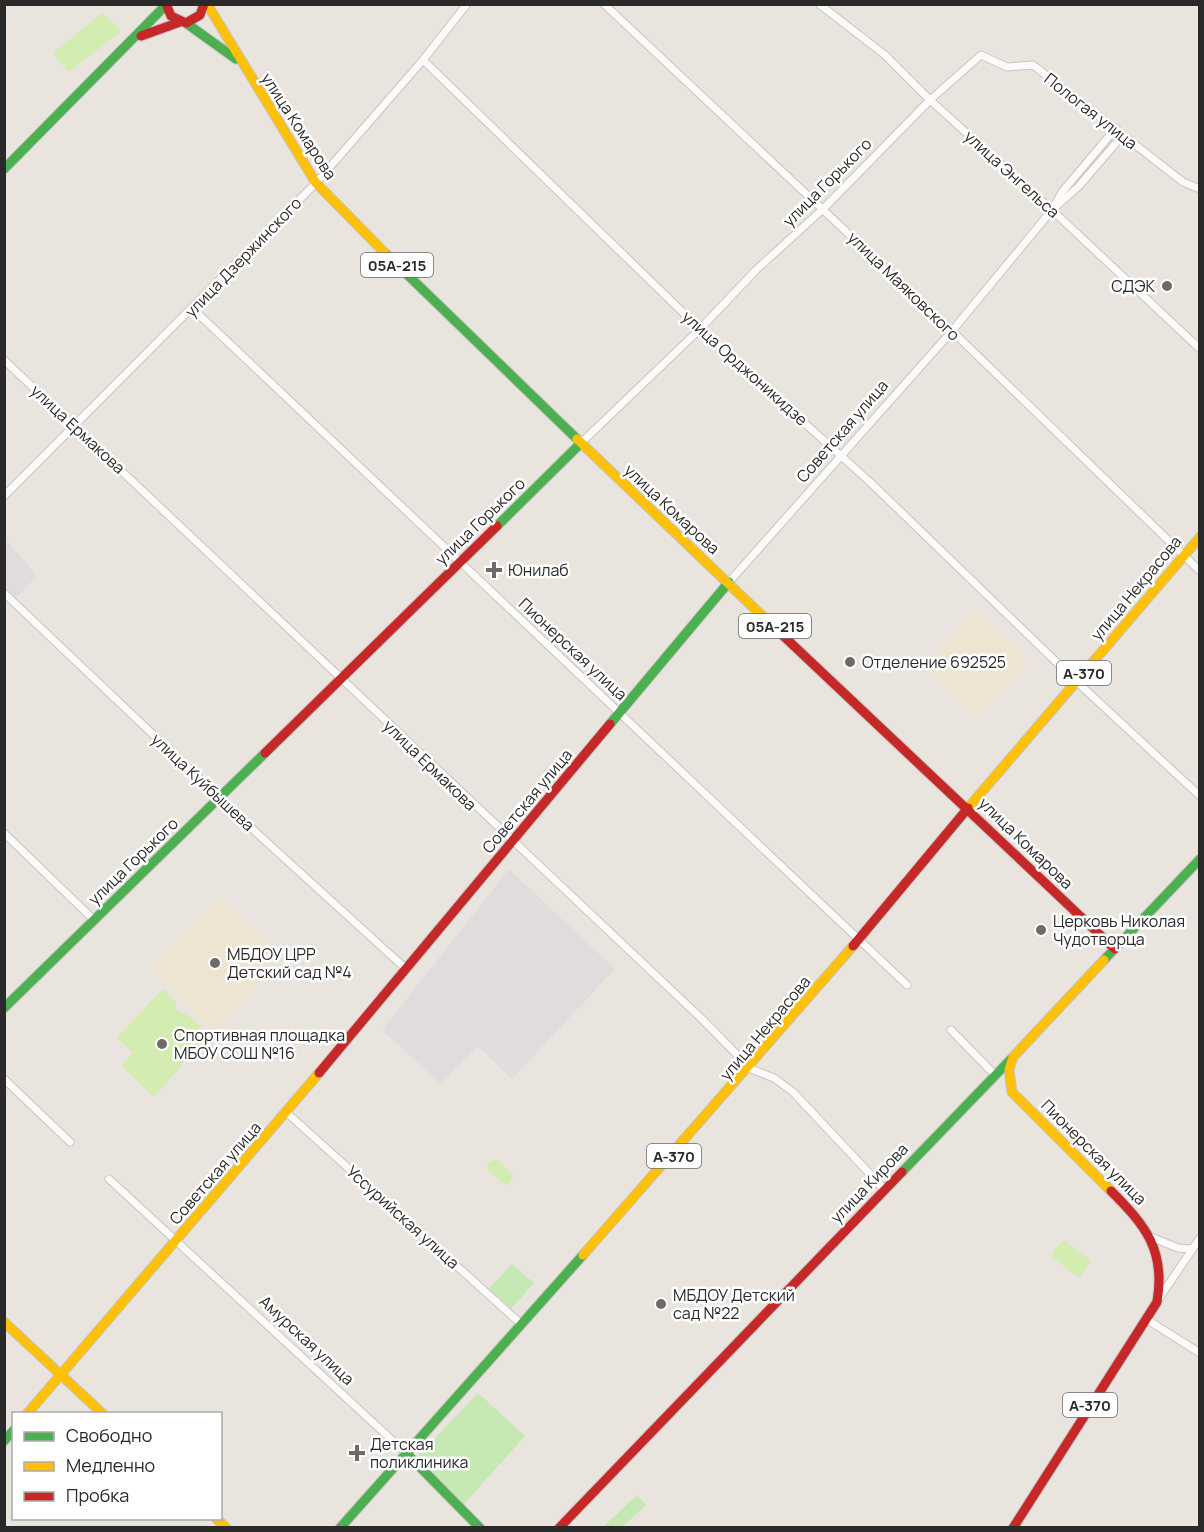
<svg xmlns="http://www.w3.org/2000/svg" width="1204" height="1532" viewBox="0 0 1204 1532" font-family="Manrope,sans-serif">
	<rect width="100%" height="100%" fill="#e9e5de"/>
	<!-- industrial -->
	<g fill="#e0dcde">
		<path d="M 8,542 L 37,576 L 16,598 L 5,587 L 5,545 Z"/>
		<path d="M 509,869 L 615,969 L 512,1079 L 478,1046 L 441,1084 L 382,1030 Z"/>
	</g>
	<!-- education -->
	<g fill="#ede5d1">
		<path d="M 977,611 L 1029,660 L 977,717 L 924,668 Z"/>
		<path d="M 219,898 L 281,958 L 214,1032 L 149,968 Z"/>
	</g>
	<!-- green -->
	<g fill="#c6e8b3">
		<path d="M 512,1264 L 534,1283 L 511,1309 L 489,1289 Z"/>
		<path d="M 478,1393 L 525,1436 L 464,1504 L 417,1457 Z"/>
		<path d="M 637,1495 L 646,1505 L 622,1527 L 603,1527 Z"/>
	</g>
	<!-- pitch -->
	<g fill="#d3ecb0">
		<path d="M 102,13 L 120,29 L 119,33 L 70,71 L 67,70 L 53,53 Z"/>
		<path d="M 163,989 L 176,1002 L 176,1010 C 188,1013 202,1026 206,1038 L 154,1097 L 122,1066 L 133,1053 L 117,1038 Z"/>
		<path d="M 496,1159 L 514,1176 L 508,1185 L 502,1183 L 487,1168 L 488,1163 Z"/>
		<path d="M 1064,1240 L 1091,1261 L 1079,1278 L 1052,1256 L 1053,1251 Z"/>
	</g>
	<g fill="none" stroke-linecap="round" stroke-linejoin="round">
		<defs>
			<g id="street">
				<path d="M 604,4 L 952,331 L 1200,571"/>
				<path d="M 819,4 L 885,55 L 930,100 L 1052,210 L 1200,349"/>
				<path d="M 423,60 L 700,329 L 870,482 L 1077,682 L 1200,796"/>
				<path d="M 1055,205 L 1062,192 L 1116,128"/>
				<path d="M 193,309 L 907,985"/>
				<path d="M 4,360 L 702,1019 L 751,1069 L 774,1078 L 793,1092 L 884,1189"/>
				<path d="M 581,443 L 700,329 L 756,270 L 823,209 L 930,100 L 981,55 L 1007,67 L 1033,65 L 1183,182 L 1200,189"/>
				<path d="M 4,496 L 316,183 L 423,60 L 467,4"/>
				<path d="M 729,582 L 952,331 L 1052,210 L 1078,187 L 1123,135"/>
				<path d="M 4,593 L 260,836 L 405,968"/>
				<path d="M 4,833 L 94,920"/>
				<path d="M 951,1030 L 995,1075"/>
				<path d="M 4,1079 L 70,1142"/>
				<path d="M 286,1112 L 520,1323"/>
				<path d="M 109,1179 L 406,1453"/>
				<path d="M 1151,1237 L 1178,1248 L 1192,1249"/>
				<path d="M 1160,1297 L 1200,1238"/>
				<path d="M 1146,1319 L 1200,1353"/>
			</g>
			<g id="fast">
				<path d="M 186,23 L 236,59"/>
				<path d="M 4,169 L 166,5"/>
				<path d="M 385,253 L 577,439"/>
				<path d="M 497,526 L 581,443"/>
				<path d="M 610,724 L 729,582"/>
				<path d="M 1104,960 L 1200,859"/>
				<path d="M 4,1008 L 265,753"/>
				<path d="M 902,1172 L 1011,1059"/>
				<path d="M 4,1441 L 14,1430"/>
				<path d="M 406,1453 L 480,1528"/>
				<path d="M 340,1528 L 583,1255"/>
			</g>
			<g id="slow">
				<path d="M 207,4 L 316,183 L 385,253"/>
				<path d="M 577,439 L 776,629"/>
				<path d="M 968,808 L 1200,537"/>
				<path d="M 1104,960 L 1013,1057 L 1009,1070 L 1012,1092 L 1111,1191"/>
				<path d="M 583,1255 L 853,946"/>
				<path d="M 4,1322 L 103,1414"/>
				<path d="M 27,1414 L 319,1073"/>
				<path d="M 216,1518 L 226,1528"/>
			</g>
			<g id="jam">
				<path d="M 166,4 L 171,16 L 186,23 L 200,15 L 204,4"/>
				<path d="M 141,36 L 180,22"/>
				<path d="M 776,629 L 1115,949"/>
				<path d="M 265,753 L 497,526"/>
				<path d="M 853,946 L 968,808"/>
				<path d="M 319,1073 L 610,724"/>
				<path d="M 559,1528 L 902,1172"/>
				<path d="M 1013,1528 L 1157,1302 C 1166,1250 1145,1225 1111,1191"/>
			</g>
		</defs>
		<!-- street casing -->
		<use href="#street" stroke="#c6c4c4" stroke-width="9"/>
		<!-- fast casing -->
		<use href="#fast" stroke="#c6c4c4" stroke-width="11"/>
		<!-- slow casing -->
		<use href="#slow" stroke="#c6c4c4" stroke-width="11"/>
		<!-- jam casing -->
		<use href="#jam" stroke="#c6c4c4" stroke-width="11"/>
		<!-- street -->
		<use href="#street" stroke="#fcfbfa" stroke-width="7"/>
		<!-- fast -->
		<use href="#fast" stroke="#4caf50" stroke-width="9"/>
		<!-- slow -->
		<use href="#slow" stroke="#ffc107" stroke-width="9"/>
		<!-- jam -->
		<use href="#jam" stroke="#c62828" stroke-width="9"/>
	</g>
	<!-- markers -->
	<g fill="#6d6b69" stroke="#fff" stroke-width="2">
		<circle cx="1167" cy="286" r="6"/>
		<path d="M491 561h6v6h6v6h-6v6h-6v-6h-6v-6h6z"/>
		<circle cx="850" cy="662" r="6"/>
		<circle cx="1041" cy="930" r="6"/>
		<circle cx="215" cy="963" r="6"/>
		<circle cx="162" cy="1044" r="6"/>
		<circle cx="661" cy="1304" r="6"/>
		<path d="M354 1444h6v6h6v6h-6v6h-6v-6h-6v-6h6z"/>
	</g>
	<g text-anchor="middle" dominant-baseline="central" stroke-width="5" stroke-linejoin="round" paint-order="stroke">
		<!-- shield labels -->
		<g fill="#fff" stroke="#6a6a6a" stroke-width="1.5">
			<rect x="361" y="253" width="72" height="24" rx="4.5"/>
			<rect x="739" y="614" width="72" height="24" rx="4.5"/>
			<rect x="1057" y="661" width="54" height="24" rx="4.5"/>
			<rect x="647" y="1144" width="54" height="24" rx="4.5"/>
			<rect x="1063" y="1393" width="54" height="24" rx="4.5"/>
		</g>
		<g font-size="15" font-weight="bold" fill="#2a2a2a">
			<text x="397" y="265">05А-215</text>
			<text x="775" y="626">05А-215</text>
			<text x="1084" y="673">А-370</text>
			<text x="674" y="1156">А-370</text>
			<text x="1090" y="1405">А-370</text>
		</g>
		<!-- street labels -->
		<g font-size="16" fill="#2a2a2a" stroke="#fff">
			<text transform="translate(1091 111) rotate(38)">Пологая улица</text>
			<text transform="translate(299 126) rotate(57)">улица Комарова</text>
			<text transform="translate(1012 174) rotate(42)">улица Энгельса</text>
			<text transform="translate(827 182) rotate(-45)">улица Горького</text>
			<text transform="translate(243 257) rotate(-46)">улица Дзержинского</text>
			<text transform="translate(904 286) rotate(44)">улица Маяковского</text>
			<text transform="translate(745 368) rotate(42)">улица Орджоникидзе</text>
			<text transform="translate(78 429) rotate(43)">улица Ермакова</text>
			<text transform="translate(842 431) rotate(-49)">Советская улица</text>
			<text transform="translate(672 509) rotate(43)">улица Комарова</text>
			<text transform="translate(480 521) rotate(-44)">улица Горького</text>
			<text transform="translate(1136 588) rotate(-50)">улица Некрасова</text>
			<text transform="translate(573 649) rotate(43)">Пионерская улица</text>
			<text transform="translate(430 765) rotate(44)">улица Ермакова</text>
			<text transform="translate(203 782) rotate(43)">улица Куйбышева</text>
			<text transform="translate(527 801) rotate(-50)">Советская улица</text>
			<text transform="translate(1026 843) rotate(44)">улица Комарова</text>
			<text transform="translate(133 861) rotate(-44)">улица Горького</text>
			<text transform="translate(765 1028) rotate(-50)">улица Некрасова</text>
			<text transform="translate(1094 1152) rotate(45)">Пионерская улица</text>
			<text transform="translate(215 1173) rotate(-49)">Советская улица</text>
			<text transform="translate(869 1183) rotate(-46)">улица Кирова</text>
			<text transform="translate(403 1217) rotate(42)">Уссурийская улица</text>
			<text transform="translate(307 1340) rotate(43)">Амурская улица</text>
		</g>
		<!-- poi labels -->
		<g font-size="16" fill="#2a2a2a" stroke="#fff" text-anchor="start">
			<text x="1155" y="286" text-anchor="end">СДЭК</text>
			<text x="508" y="570">Юнилаб</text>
			<text x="862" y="662">Отделение 692525</text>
			<text x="1053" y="921">Церковь Николая<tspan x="1053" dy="18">Чудотворца</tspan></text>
			<text x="227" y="954">МБДОУ ЦРР<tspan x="227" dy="18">Детский сад №4</tspan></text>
			<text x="174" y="1035">Спортивная площадка<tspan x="174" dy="18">МБОУ СОШ №16</tspan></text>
			<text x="673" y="1295">МБДОУ Детский<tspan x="673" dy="18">сад №22</tspan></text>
			<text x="370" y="1444">Детская<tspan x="370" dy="18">поликлиника</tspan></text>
		</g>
	</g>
	<!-- border -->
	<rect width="1204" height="1532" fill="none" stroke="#2a2a2a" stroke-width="12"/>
	<!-- legend -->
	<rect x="12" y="1412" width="210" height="108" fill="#ffffff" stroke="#aaaaaa" stroke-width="1.5"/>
	<rect x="24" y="1432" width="30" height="9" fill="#4caf50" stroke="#aaaaaa" stroke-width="1.5"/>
	<text x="66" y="1442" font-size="18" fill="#2a2a2a">Свободно</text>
	<rect x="24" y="1462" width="30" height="9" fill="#ffc107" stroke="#aaaaaa" stroke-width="1.5"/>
	<text x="66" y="1472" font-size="18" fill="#2a2a2a">Медленно</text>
	<rect x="24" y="1492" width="30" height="9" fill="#c62828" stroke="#aaaaaa" stroke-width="1.5"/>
	<text x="66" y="1502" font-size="18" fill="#2a2a2a">Пробка</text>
</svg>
